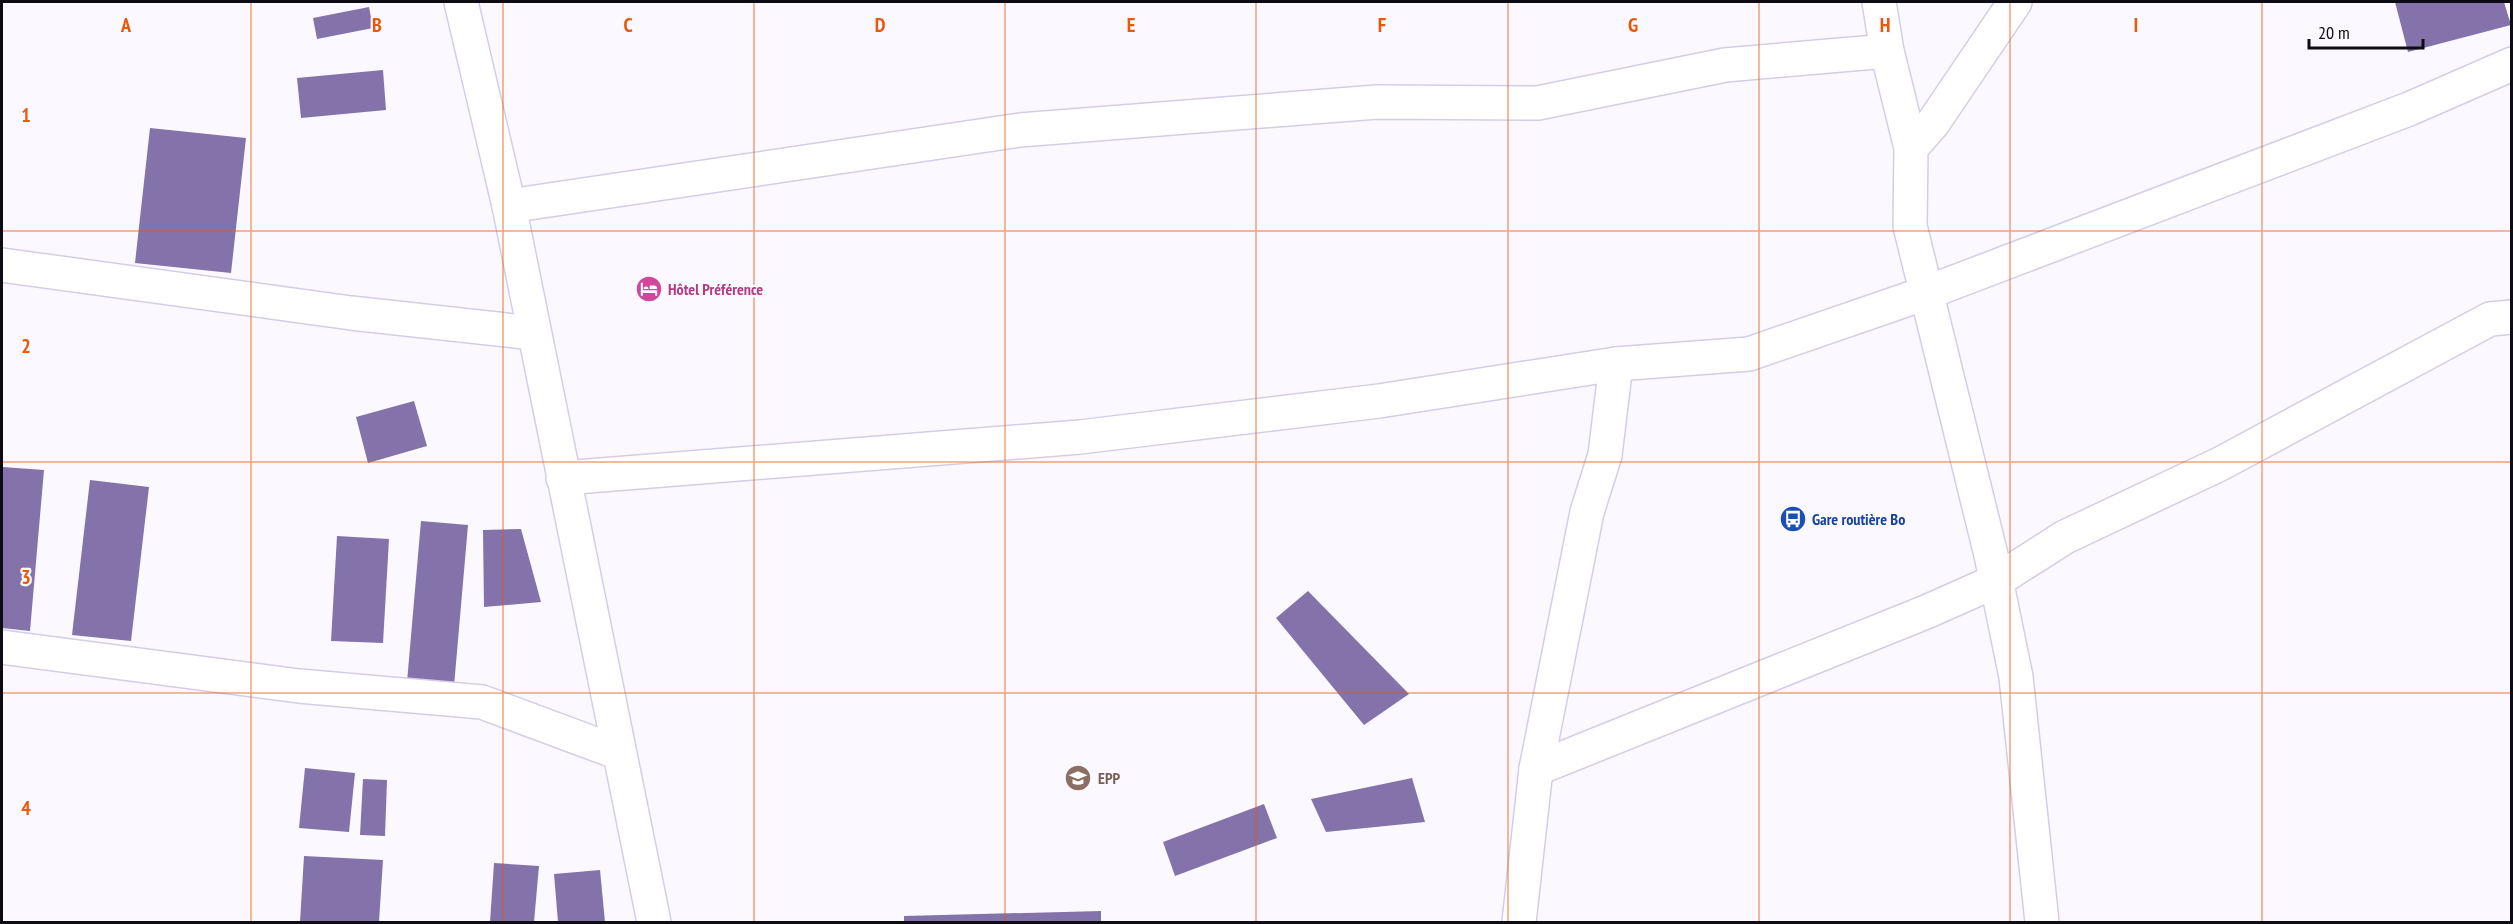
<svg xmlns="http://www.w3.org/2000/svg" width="2513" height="924" viewBox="0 0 2513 924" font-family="'PT Sans Narrow',sans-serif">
	<rect width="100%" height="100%" fill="#fbf9ff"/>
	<!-- building -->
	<g fill="#8472ab">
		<path d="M 2395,2 L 2504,2 L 2511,25 L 2408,52 Z"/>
		<path d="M 369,7 L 373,28 L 317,39 L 313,18 Z"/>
		<path d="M 383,70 L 386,110 L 301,118 L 297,78 Z"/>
		<path d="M 150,128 L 246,138 L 231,273 L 135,263 Z"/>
		<path d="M 414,401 L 427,446 L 368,463 L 356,417 Z"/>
		<path d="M 3,467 L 44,470 L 30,631 L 2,628 Z"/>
		<path d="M 90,480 L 149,487 L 131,641 L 72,635 Z"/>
		<path d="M 421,521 L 468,525 L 454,686 L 407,682 Z"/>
		<path d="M 521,529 L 541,602 L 484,607 L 483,530 Z"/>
		<path d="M 337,536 L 389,539 L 383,643 L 331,641 Z"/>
		<path d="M 1308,591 L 1409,694 L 1364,725 L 1276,618 Z"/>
		<path d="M 305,768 L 355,773 L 349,832 L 299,828 Z"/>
		<path d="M 1412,778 L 1425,822 L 1326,832 L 1311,799 Z"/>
		<path d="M 363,779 L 387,780 L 385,836 L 360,835 Z"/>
		<path d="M 1264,804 L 1277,838 L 1175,876 L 1163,842 Z"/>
		<path d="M 304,856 L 383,860 L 379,922 L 300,922 Z"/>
		<path d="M 494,863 L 539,866 L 534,922 L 490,922 Z"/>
		<path d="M 600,870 L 605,922 L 558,922 L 554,874 Z"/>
		<path d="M 1101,911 L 1101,922 L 904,922 L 904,916 Z"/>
	</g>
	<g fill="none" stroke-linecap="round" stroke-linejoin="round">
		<defs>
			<g id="minor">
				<path d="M 461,2 L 509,206 L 654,922"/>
				<path d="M 1879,2 L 1887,51 L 1911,148"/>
				<path d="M 2015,2 L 1933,123 L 1911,148 L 1910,226 L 1991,555 L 2016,677 L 2042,922"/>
				<path d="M 509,206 L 1020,130 L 1377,102 L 1538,103 L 1725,65 L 1887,51"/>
				<path d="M 2,265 L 351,313 L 533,333"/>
				<path d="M 563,478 L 1080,437 L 1379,401 L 1616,364 L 1749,354 L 1926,293 L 2409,109 L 2512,64"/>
				<path d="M 2,647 L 299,686 L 482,702 L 619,753"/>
				<path d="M 1536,769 L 1926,612 L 1996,581 L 2065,537 L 2220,464 L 2490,319 L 2512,317"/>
				<path d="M 1519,922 L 1536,769 L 1587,512 L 1605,455 L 1616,364"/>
			</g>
		</defs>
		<!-- minor casing -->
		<use href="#minor" stroke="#d5cde8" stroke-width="36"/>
		<!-- minor -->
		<use href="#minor" stroke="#fff" stroke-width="33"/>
	</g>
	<!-- grid -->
	<path fill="none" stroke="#e8590c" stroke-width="1.5" stroke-opacity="0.55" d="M 251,2 L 251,922M 503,2 L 503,922M 754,2 L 754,922M 1005,2 L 1005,922M 1256,2 L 1256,922M 1508,2 L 1508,922M 1759,2 L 1759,922M 2010,2 L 2010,922M 2262,2 L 2262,922M 2,231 L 2512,231M 2,462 L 2512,462M 2,693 L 2512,693"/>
	<!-- icons -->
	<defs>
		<symbol id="hotel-disc" viewBox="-11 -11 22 22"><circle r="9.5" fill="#d1479c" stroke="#fbf9ff"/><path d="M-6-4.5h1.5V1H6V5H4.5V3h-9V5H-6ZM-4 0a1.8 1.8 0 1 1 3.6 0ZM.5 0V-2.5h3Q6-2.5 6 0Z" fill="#fff"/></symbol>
		<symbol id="bus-disc" viewBox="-11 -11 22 22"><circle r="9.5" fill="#1a4fb4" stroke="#fbf9ff"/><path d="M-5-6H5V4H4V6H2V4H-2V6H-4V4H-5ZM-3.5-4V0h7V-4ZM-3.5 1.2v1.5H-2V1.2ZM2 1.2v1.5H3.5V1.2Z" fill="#fff"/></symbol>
		<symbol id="school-disc" viewBox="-11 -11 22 22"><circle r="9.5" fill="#8d6e63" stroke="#fbf9ff"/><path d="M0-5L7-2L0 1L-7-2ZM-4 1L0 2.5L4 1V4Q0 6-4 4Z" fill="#fff"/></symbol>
	</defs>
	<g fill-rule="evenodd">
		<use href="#hotel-disc" x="634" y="274" width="30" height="30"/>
		<use href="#bus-disc" x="1778" y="504" width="30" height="30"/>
		<use href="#school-disc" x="1063" y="763" width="30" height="30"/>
	</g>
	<g text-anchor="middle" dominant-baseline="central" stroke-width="4.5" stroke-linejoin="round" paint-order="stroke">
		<!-- hotel labels -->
		<g font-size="16" font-weight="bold" fill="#b23c85" stroke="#fbf9ff" text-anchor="start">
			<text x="668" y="289">Hôtel Préférence</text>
		</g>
		<!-- transit labels -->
		<g font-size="16" font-weight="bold" fill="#164399" stroke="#fbf9ff" text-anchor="start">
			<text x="1812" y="519">Gare routière Bo</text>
		</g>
		<!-- education labels -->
		<g font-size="16" font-weight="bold" fill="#785e54" stroke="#fbf9ff" text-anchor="start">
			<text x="1098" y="778">EPP</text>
		</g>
	</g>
	<g font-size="20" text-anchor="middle" font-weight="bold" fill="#e8590c" stroke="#fbf9ff" stroke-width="4.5" stroke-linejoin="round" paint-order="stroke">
		<text x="126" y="32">A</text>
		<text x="377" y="32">B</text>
		<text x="628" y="32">C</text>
		<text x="880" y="32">D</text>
		<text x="1131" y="32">E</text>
		<text x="1382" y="32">F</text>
		<text x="1633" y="32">G</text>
		<text x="1885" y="32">H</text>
		<text x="2136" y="32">I</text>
		<text x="26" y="122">1</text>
		<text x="26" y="353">2</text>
		<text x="26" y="584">3</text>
		<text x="26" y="815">4</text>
	</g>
	<!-- border -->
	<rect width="2513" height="924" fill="none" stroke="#0d0b13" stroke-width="6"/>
	<!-- scale -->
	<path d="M2309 39v9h114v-9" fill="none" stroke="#0d0b13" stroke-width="3"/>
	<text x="2318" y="39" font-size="18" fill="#0d0b13" stroke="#fbf9ff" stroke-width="4.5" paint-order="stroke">20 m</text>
</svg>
